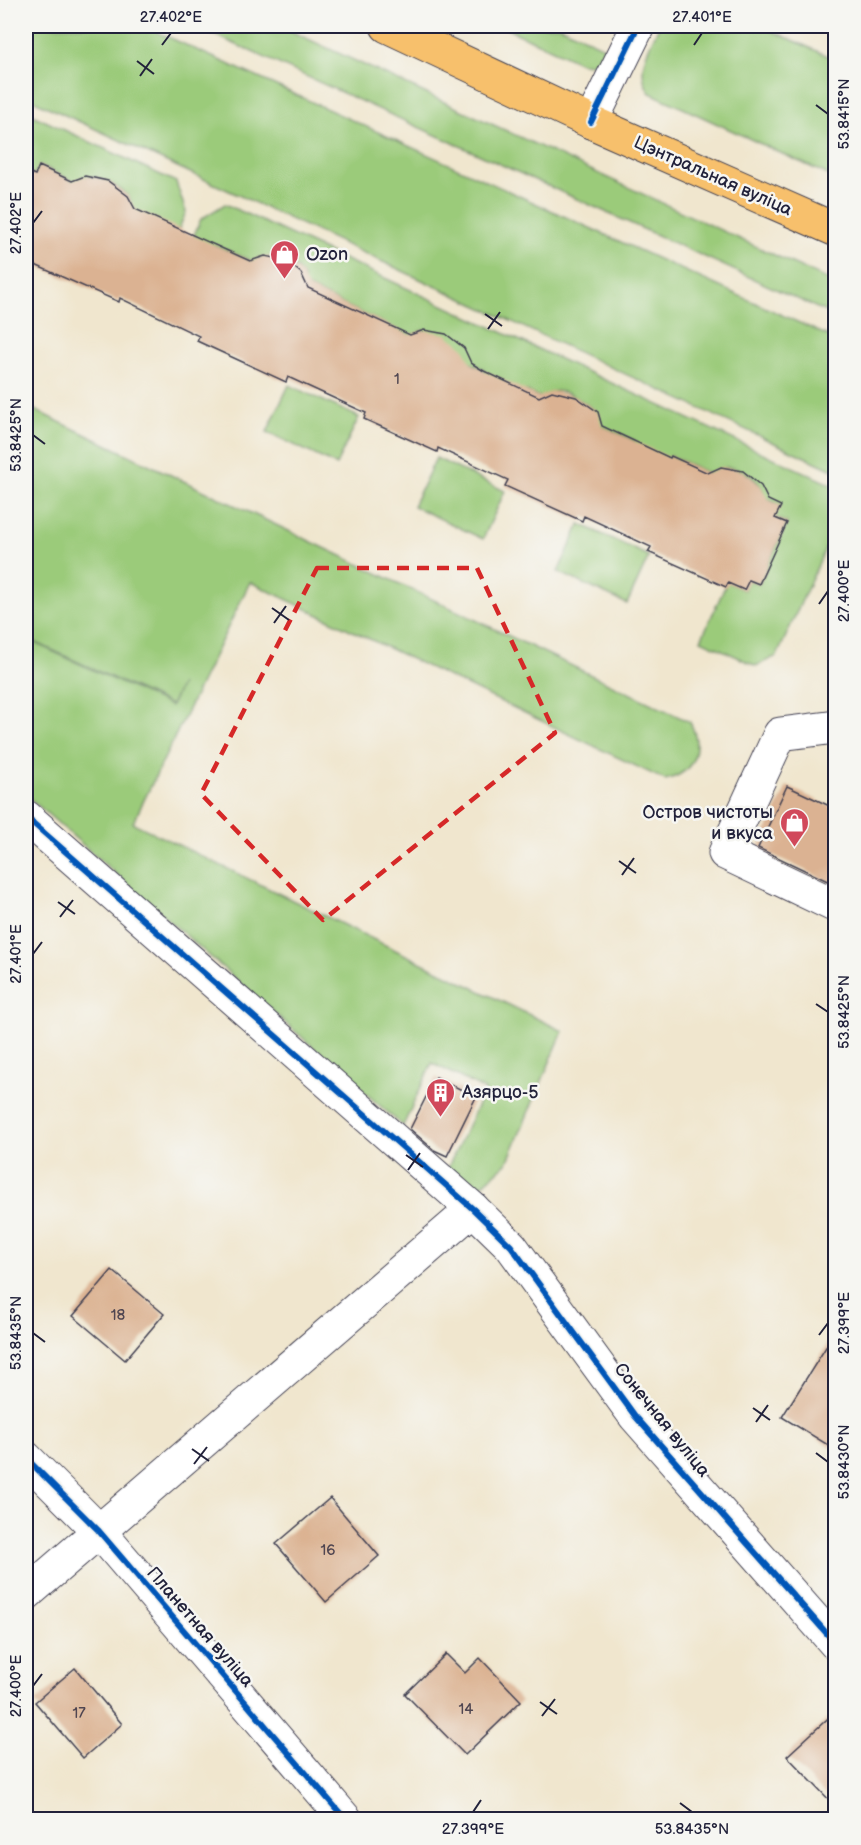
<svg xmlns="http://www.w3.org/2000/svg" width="861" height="1845" viewBox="0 0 861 1845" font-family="'Balsamiq Sans',sans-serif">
	<rect width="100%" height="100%" fill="#f6f6f2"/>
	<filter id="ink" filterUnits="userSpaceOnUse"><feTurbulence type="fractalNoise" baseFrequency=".0167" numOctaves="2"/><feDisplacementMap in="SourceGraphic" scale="12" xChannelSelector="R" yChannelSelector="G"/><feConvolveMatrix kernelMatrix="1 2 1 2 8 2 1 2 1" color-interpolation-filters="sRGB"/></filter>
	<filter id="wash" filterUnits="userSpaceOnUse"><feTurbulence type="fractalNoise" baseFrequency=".008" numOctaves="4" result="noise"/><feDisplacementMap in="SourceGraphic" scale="24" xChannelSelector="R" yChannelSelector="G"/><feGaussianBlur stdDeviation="1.35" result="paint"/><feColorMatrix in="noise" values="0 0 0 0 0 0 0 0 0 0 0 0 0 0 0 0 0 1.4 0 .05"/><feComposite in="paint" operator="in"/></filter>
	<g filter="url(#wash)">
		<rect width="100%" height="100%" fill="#f0e6ce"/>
		<!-- green -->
		<g fill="#9bcb7a" stroke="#5e765a" stroke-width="1.5">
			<path d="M 26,26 L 144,26 L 835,339 L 835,471 L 26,97 Z"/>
			<path d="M 195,26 L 280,26 L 835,283 L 835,316 Z"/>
			<path d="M 501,26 L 560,26 L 604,47 L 600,56 L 592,64 L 581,63 Z"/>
			<path d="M 659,26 L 761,26 L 835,59 L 835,178 L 650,93 C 634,70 649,48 659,26 Z"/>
			<path d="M 26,112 L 176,182 L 186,212 L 175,238 L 128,207 L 131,201 C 125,188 86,165 77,183 L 40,165 L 35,175 L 26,170 Z"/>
			<path d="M 225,204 L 834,486 L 835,527 L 777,656 L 756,666 L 701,640 L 727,582 L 744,590 L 748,580 L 759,584 L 787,523 L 775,518 L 780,505 L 761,496 L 763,491 C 756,475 732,462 715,470 L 713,475 L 671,456 L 666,466 L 631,450 L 635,441 L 597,424 L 597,412 C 586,403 554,379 544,399 L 526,391 L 522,400 L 479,381 L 484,369 L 464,360 L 424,330 L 418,332 L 415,338 L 302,285 L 304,279 C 297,263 275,254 258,258 L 256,263 L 215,245 L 190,244 L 201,219 Z"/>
			<path d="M 289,385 L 359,417 L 336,465 L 267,432 Z"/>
			<path d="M 26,406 L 690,722 C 703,748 695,773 665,780 L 250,582 L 133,823 L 563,1031 L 507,1163 L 473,1193 L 448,1167 L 485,1090 L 432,1063 L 403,1126 L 26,795 L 26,639 L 171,706 L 181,684 L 171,705 L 26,638 Z"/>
			<path d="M 436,458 L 505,491 L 483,539 L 413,506 Z"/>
			<path d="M 580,524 L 649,556 L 627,604 L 558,572 Z"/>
		</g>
		<g id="blocks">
			<!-- building -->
			<g fill="#dbb292">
				<path d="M 39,166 L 72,181 L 85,176 L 108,181 L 128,196 L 135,209 L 250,261 L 265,256 L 285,260 L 301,273 L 308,288 L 410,335 L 424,330 L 446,334 L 464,348 L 471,363 L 484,371 L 539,397 L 552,391 L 576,397 L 598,412 L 602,426 L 670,458 L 671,456 L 708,473 L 721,467 L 743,471 L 761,486 L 768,500 L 781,506 L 775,518 L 787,523 L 759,584 L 749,580 L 744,590 L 728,583 L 726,587 L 648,552 L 651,547 L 584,516 L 582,521 L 505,486 L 508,480 L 438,448 L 437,452 L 364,419 L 366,413 L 288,377 L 286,382 L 197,341 L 199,336 L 120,298 L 119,302 L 26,261 L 26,171 L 35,175 Z"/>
				<path d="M 787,786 L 836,809 L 836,885 L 758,848 Z"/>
				<path d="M 436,1077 L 476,1097 L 447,1156 L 434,1150 L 410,1129 Z"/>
				<path d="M 112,1270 L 164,1314 L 125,1360 L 73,1316 Z"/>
				<path d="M 836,1331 L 836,1450 L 782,1417 Z"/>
				<path d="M 330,1498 L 379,1556 L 326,1602 L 276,1544 Z"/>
				<path d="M 446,1654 L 465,1673 L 480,1658 L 521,1701 L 465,1755 L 405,1694 Z"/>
				<path d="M 75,1668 L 122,1724 L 83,1758 L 35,1702 Z"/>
				<path d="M 836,1711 L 836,1807 L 787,1756 Z"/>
			</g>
		</g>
	</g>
	<g filter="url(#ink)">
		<use href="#blocks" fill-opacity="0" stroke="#413f51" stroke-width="1.5"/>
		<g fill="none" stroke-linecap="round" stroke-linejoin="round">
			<defs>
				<g id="minor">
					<path d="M 591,122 L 638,26"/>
					<path d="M 836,727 L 780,734 L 725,853 L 836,906"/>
					<path d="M 26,817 L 473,1209 L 511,1246 L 635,1416 L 836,1644"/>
					<path d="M 26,1458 L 98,1530 L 346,1820"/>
					<path d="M 26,1594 L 473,1209"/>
				</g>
				<path id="major" d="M 387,26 L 591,122 L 836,230"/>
			</defs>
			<!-- minor casing -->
			<use href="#minor" stroke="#413f51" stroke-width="35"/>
			<!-- major casing -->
			<use href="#major" stroke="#413f51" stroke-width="35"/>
			<!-- minor -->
			<use href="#minor" stroke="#fff" stroke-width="33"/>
			<!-- major -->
			<use href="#major" stroke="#f7c06c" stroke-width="33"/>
			<defs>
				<g id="cycleway">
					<path d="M 591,122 L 638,26"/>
					<path d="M 26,817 L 473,1209 L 511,1246 L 635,1416 L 836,1644"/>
					<path d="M 26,1458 L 98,1530 L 346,1820"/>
				</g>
			</defs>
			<!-- cycleway casing -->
			<use href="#cycleway" stroke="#f6f6f2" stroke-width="10"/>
			<!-- cycleway -->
			<use href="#cycleway" stroke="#0057b8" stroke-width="6"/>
		</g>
	</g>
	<!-- marked area -->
	<path fill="none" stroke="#d62828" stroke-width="4.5" stroke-dasharray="12 8" stroke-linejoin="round" d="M 317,568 L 477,568 L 555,733 L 323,920 L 201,794 Z"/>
	<!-- ticks -->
	<path fill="none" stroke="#22223b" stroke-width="2" d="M 162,45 L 171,33M 694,45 L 702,33M 137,61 L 154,74M 140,76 L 152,59M 816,105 L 828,114M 33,223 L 42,211M 485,314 L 502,326M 488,329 L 500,312M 33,435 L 45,444M 819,604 L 828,591M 272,608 L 289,620M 274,623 L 286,606M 619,861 L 636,873M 622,875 L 634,858M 58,902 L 75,914M 60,917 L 73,900M 33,954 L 42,942M 816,1004 L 828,1012M 406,1155 L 423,1167M 408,1170 L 420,1153M 33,1333 L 45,1342M 819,1335 L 828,1323M 753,1408 L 770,1420M 756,1422 L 768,1405M 192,1449 L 209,1461M 816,1453 L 828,1462M 194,1464 L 207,1447M 33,1686 L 42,1674M 540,1702 L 557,1714M 542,1716 L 555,1699M 680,1803 L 692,1812M 473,1812 L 481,1800"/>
	<!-- icons -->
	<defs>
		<symbol id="shop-pin" viewBox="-11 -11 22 30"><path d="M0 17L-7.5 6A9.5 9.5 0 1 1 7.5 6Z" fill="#d1495b" stroke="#f6f6f2"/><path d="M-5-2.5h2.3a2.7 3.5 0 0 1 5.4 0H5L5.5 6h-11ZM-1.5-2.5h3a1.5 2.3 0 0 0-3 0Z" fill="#fff"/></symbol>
		<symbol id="building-pin" viewBox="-11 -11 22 30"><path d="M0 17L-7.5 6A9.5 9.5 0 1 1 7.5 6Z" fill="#d1495b" stroke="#f6f6f2"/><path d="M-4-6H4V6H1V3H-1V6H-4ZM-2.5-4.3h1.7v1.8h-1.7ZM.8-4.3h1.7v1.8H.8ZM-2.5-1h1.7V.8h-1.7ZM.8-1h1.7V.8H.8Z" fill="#fff"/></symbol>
	</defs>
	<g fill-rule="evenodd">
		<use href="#shop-pin" x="268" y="238" width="33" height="45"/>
		<use href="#shop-pin" x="778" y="806" width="33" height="45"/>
		<use href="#building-pin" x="424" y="1076" width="33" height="45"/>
	</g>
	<g text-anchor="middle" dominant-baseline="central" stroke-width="5" stroke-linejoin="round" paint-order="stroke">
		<!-- number labels -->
		<g font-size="15" fill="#504651">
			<text x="397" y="379">1</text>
			<text x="118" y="1315">18</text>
			<text x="328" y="1550">16</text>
			<text x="466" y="1709">14</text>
			<text x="79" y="1713">17</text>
		</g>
		<!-- street labels -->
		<g font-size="18" fill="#22223b" stroke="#f6f6f2">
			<text transform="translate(713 176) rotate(24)">Цэнтральная вуліца</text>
			<text transform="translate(662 1420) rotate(51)">Сонечная вуліца</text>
			<text transform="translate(200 1627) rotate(49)">Планетная вуліца</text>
		</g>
		<!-- poi labels -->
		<g font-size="18" fill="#22223b" stroke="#f6f6f2" text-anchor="start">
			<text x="306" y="254">Ozon</text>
			<text x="773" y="812" text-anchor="end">Остров чистоты<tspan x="773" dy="21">и вкуса</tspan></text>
			<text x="462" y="1092">Азярцо-5</text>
		</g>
	</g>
	<!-- margin -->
	<rect width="861" height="1845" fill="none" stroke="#f6f6f2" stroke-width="66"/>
	<rect x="33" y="33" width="795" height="1779" fill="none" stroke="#22223b" stroke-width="2"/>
	<g font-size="15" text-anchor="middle" fill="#22223b">
		<text x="171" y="22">27.402°E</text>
		<text x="702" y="22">27.401°E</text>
		<text transform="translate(844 114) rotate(-90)" y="5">53.8415°N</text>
		<text transform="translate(16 223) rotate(-90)" y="5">27.402°E</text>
		<text transform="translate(16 435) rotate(-90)" y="5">53.8425°N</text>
		<text transform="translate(844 591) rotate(-90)" y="5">27.400°E</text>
		<text transform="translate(16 954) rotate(-90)" y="5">27.401°E</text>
		<text transform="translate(844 1012) rotate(-90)" y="5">53.8425°N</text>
		<text transform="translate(844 1323) rotate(-90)" y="5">27.399°E</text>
		<text transform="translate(16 1333) rotate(-90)" y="5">53.8435°N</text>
		<text transform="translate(844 1462) rotate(-90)" y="5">53.8430°N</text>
		<text transform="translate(16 1686) rotate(-90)" y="5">27.400°E</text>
		<text x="473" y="1834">27.399°E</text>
		<text x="692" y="1834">53.8435°N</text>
	</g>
</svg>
